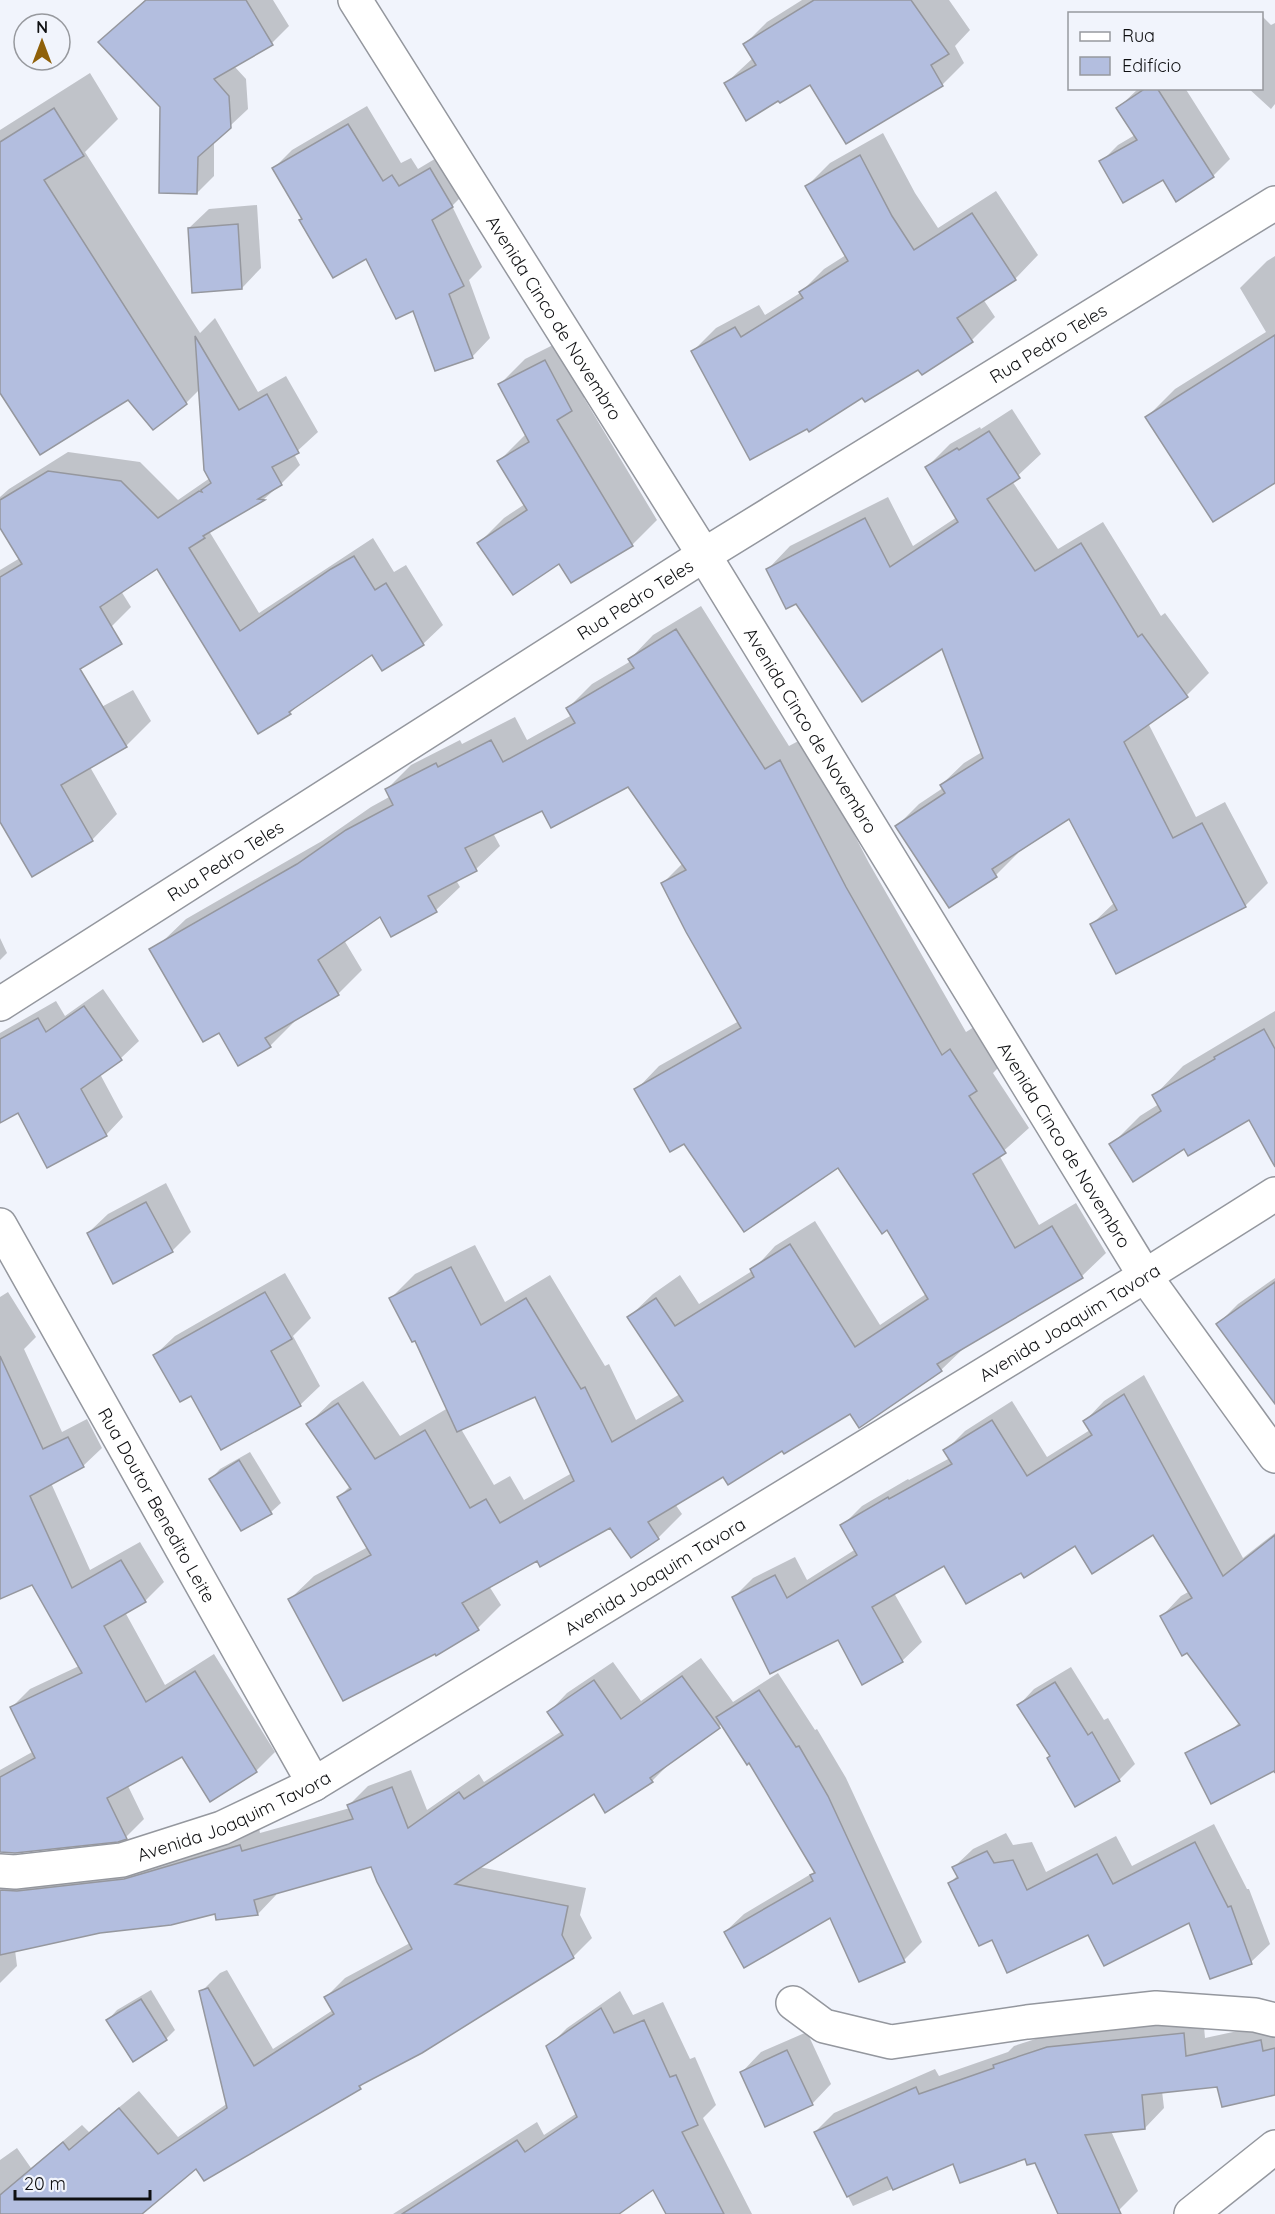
<svg xmlns="http://www.w3.org/2000/svg" width="1275" height="2214" viewBox="0 0 1275 2214" font-family="Quicksand,sans-serif">
	<rect width="100%" height="100%" fill="#f1f4fc"/>
	<!-- shadow -->
	<g fill="#0003" fill-rule="evenodd">
		<path d="M 145,0 L 273,0 L 289,26 L 272,43 L 234,66 L 246,79 L 248,109 L 214,141 L 214,176 L 197,193 L 161,107 L 100,42 Z"/>
		<path d="M 802,0 L 949,0 L 970,30 L 955,46 L 964,63 L 942,85 L 725,84 L 753,58 L 745,44 L 767,22 Z"/>
		<path d="M 1262,16 L 1271,25 L 1275,23 L 1275,104 L 1271,109 L 1248,88 L 1262,88 Z"/>
		<path d="M 90,73 L 118,119 L 85,152 L 200,333 L 215,318 L 258,392 L 286,376 L 318,432 L 294,454 L 300,465 L 281,484 L 264,499 L 209,531 L 259,613 L 373,538 L 394,572 L 406,565 L 443,625 L 423,644 L 382,669 L 372,652 L 300,703 L 290,713 L 158,567 L 121,591 L 131,607 L 112,626 L 0,651 L 0,570 L 20,558 L 0,525 L 0,497 L 9,489 L 68,452 L 140,462 L 178,500 L 210,478 L 200,389 L 186,403 L 0,390 L 0,130 Z"/>
		<path d="M 1139,88 L 1185,88 L 1230,159 L 1213,176 L 1163,178 L 1101,162 L 1118,145 L 1135,135 L 1118,108 Z"/>
		<path d="M 367,106 L 401,163 L 411,158 L 418,169 L 448,151 L 471,187 L 452,206 L 482,267 L 469,280 L 490,338 L 472,357 L 413,309 L 367,257 L 300,220 L 303,217 L 274,168 L 292,150 Z"/>
		<path d="M 883,133 L 915,193 L 938,228 L 996,191 L 1038,255 L 1015,279 L 983,299 L 995,317 L 972,340 L 922,373 L 919,368 L 862,396 L 693,351 L 716,328 L 759,305 L 765,315 L 800,293 L 824,269 L 846,255 L 807,186 L 830,163 Z"/>
		<path d="M 257,205 L 261,268 L 242,288 L 189,228 L 209,209 Z"/>
		<path d="M 1275,256 L 1275,481 L 1147,417 L 1175,389 L 1266,332 L 1240,288 L 1267,261 Z"/>
		<path d="M 571,336 L 596,385 L 584,398 L 657,520 L 632,545 L 560,562 L 479,543 L 504,518 L 525,504 L 499,461 L 526,434 L 500,384 L 525,359 Z"/>
		<path d="M 1012,409 L 1041,454 L 1012,481 L 1058,549 L 1103,522 L 1161,616 L 1165,613 L 1209,673 L 1187,695 L 1148,723 L 1196,817 L 1225,802 L 1268,883 L 1245,906 L 1092,924 L 1115,902 L 1070,817 L 1017,851 L 1018,853 L 996,875 L 897,826 L 919,804 L 943,788 L 941,785 L 964,763 L 982,752 L 943,647 L 796,602 L 768,569 L 790,546 L 888,497 L 913,546 L 957,517 L 927,467 L 950,444 L 980,427 L 981,429 Z"/>
		<path d="M 701,606 L 789,746 L 804,738 L 869,863 L 966,1032 L 974,1027 L 1000,1066 L 993,1073 L 1029,1128 L 999,1155 L 1039,1225 L 1076,1203 L 1106,1253 L 1082,1276 L 965,1347 L 941,1370 L 850,1412 L 782,1449 L 723,1475 L 675,1504 L 682,1514 L 658,1538 L 611,1526 L 537,1559 L 489,1586 L 501,1605 L 478,1628 L 290,1599 L 314,1576 L 368,1547 L 339,1497 L 350,1486 L 308,1424 L 332,1401 L 363,1381 L 400,1436 L 448,1408 L 416,1339 L 391,1298 L 415,1274 L 475,1245 L 505,1302 L 550,1275 L 605,1366 L 609,1364 L 636,1420 L 680,1394 L 629,1317 L 653,1294 L 680,1275 L 699,1304 L 752,1271 L 775,1246 L 815,1221 L 880,1325 L 926,1294 L 888,1228 L 839,1166 L 685,1142 L 636,1090 L 659,1066 L 739,1021 L 663,883 L 683,863 L 628,785 L 542,809 L 493,833 L 500,846 L 476,869 L 456,880 L 460,887 L 436,910 L 381,915 L 344,940 L 362,970 L 338,994 L 293,1020 L 294,1022 L 270,1046 L 162,942 L 186,919 L 322,841 L 371,807 L 391,796 L 387,789 L 411,765 L 460,740 L 462,744 L 515,717 L 527,740 L 572,715 L 568,708 L 592,684 L 631,661 L 630,659 L 653,635 ZM 535,1395 L 572,1473 L 524,1500 L 510,1476 L 494,1485 L 461,1429 Z"/>
		<path d="M 133,690 L 151,721 L 126,746 L 90,767 L 117,814 L 92,840 L 32,875 L 0,819 L 0,764 L 5,759 Z"/>
		<path d="M 0,938 L 7,953 L 0,960 Z"/>
		<path d="M 103,989 L 139,1041 L 121,1058 L 100,1074 L 123,1117 L 106,1135 L 18,1111 L 0,1103 L 0,1033 L 56,1001 L 65,1016 Z"/>
		<path d="M 1275,1011 L 1275,1157 L 1249,1118 L 1184,1147 L 1111,1145 L 1140,1116 L 1159,1104 L 1154,1096 L 1183,1066 Z"/>
		<path d="M 166,1183 L 191,1232 L 172,1251 L 88,1233 L 108,1214 Z"/>
		<path d="M 285,1273 L 311,1318 L 293,1336 L 320,1386 L 300,1405 L 192,1394 L 155,1355 L 175,1336 Z"/>
		<path d="M 1275,1278 L 1275,1376 L 1218,1324 L 1238,1304 Z"/>
		<path d="M 8,1292 L 36,1337 L 24,1349 L 62,1432 L 87,1419 L 102,1448 L 83,1466 L 51,1483 L 90,1570 L 140,1542 L 164,1582 L 145,1601 L 125,1612 L 165,1685 L 214,1654 L 275,1752 L 256,1771 L 210,1799 L 183,1755 L 128,1786 L 144,1819 L 126,1837 L 0,1823 L 0,1770 L 34,1751 L 12,1707 L 30,1689 L 79,1666 L 32,1583 L 0,1598 L 0,1297 Z"/>
		<path d="M 1144,1375 L 1243,1558 L 1275,1533 L 1275,1769 L 1230,1731 L 1240,1722 L 1162,1616 L 1181,1596 L 1190,1591 L 1154,1533 L 1075,1544 L 1022,1571 L 944,1563 L 894,1593 L 922,1642 L 902,1661 L 734,1597 L 753,1578 L 795,1557 L 807,1580 L 856,1549 L 842,1526 L 862,1506 L 908,1479 L 909,1480 L 950,1458 L 945,1451 L 965,1431 L 1012,1401 L 1047,1457 L 1090,1430 L 1085,1421 L 1104,1401 Z"/>
		<path d="M 250,1452 L 281,1503 L 271,1512 L 241,1529 L 211,1479 L 220,1469 Z"/>
		<path d="M 701,1658 L 733,1702 L 778,1673 L 815,1730 L 817,1729 L 846,1778 L 922,1942 L 904,1960 L 831,1916 L 725,1932 L 744,1914 L 816,1871 L 750,1761 L 722,1724 L 671,1762 L 652,1781 L 594,1792 L 479,1867 L 586,1888 L 580,1915 L 592,1938 L 573,1957 L 421,2051 L 367,2080 L 360,2087 L 196,2166 L 124,2214 L 0,2214 L 0,2160 L 17,2148 L 31,2168 L 82,2125 L 89,2132 L 139,2091 L 178,2137 L 228,2103 L 201,1992 L 220,1973 L 227,1970 L 273,2049 L 333,2010 L 326,1997 L 345,1978 L 410,1943 L 372,1865 L 276,1892 L 276,1895 L 258,1914 L 218,1918 L 216,1912 L 100,1932 L 15,1950 L 17,1966 L 0,1983 L 0,1891 L 2,1889 L 259,1828 L 260,1833 L 350,1808 L 349,1805 L 368,1786 L 411,1770 L 427,1810 L 479,1774 L 484,1782 L 562,1731 L 549,1712 L 567,1693 L 613,1662 L 641,1701 Z"/>
		<path d="M 1071,1667 L 1104,1720 L 1108,1718 L 1135,1764 L 1119,1780 L 1051,1756 L 1019,1705 L 1034,1689 Z"/>
		<path d="M 1214,1824 L 1247,1889 L 1249,1889 L 1270,1944 L 1251,1962 L 1190,1921 L 1089,1933 L 992,1938 L 950,1883 L 958,1875 L 954,1867 L 973,1849 L 1006,1833 L 1013,1845 L 1032,1842 L 1046,1872 L 1116,1836 L 1132,1866 Z"/>
		<path d="M 151,1990 L 175,2030 L 166,2039 L 108,2020 L 117,2010 Z"/>
		<path d="M 620,1991 L 633,2015 L 663,2002 L 690,2059 L 695,2057 L 716,2105 L 703,2118 L 752,2214 L 667,2214 L 654,2188 L 616,2214 L 393,2214 L 537,2122 L 544,2135 L 577,2113 L 548,2047 L 567,2028 Z"/>
		<path d="M 1203,2015 L 1205,2038 L 1275,2023 L 1275,2092 L 1218,2085 L 1162,2091 L 1164,2108 L 1145,2128 L 1111,2131 L 1138,2191 L 1119,2210 L 1111,2214 L 1060,2214 L 1036,2161 L 1026,2158 L 954,2162 L 853,2206 L 815,2132 L 834,2113 L 935,2069 L 939,2076 L 1008,2052 L 1014,2046 L 1067,2029 Z"/>
		<path d="M 807,2032 L 831,2084 L 812,2104 L 742,2072 L 761,2052 Z"/>
	</g>
	<!-- building -->
	<g fill="#b3bedf" stroke="#95979e" stroke-width="1.5">
		<path d="M 146,0 L 246,0 L 273,45 L 214,79 L 229,96 L 231,128 L 198,157 L 197,194 L 159,193 L 160,107 L 98,42 Z"/>
		<path d="M 814,0 L 911,0 L 949,54 L 931,65 L 943,86 L 846,144 L 810,85 L 780,103 L 778,101 L 746,121 L 724,83 L 756,65 L 743,44 Z"/>
		<path d="M 1146,88 L 1157,88 L 1214,177 L 1176,202 L 1163,180 L 1123,203 L 1099,161 L 1137,140 L 1116,108 Z"/>
		<path d="M 54,108 L 84,156 L 44,180 L 187,404 L 153,430 L 128,400 L 40,455 L 0,393 L 0,142 Z"/>
		<path d="M 348,124 L 383,181 L 392,175 L 399,186 L 430,168 L 453,207 L 432,220 L 464,286 L 449,294 L 473,358 L 435,371 L 413,311 L 396,319 L 366,259 L 333,278 L 299,220 L 302,219 L 272,168 Z"/>
		<path d="M 860,155 L 892,216 L 914,250 L 972,213 L 1016,280 L 957,318 L 973,342 L 922,375 L 918,370 L 865,402 L 862,398 L 809,432 L 807,429 L 750,460 L 691,351 L 735,327 L 741,337 L 803,298 L 799,292 L 848,261 L 805,186 Z"/>
		<path d="M 238,224 L 242,289 L 192,293 L 188,228 Z"/>
		<path d="M 1275,335 L 1275,483 L 1213,522 L 1145,417 Z"/>
		<path d="M 195,336 L 239,410 L 267,394 L 299,453 L 272,467 L 282,485 L 258,499 L 265,500 L 203,536 L 205,538 L 189,548 L 240,631 L 331,569 L 354,556 L 375,590 L 386,583 L 424,645 L 382,671 L 372,655 L 289,712 L 291,714 L 258,734 L 157,569 L 100,607 L 122,644 L 80,669 L 127,747 L 61,785 L 93,841 L 32,877 L 0,822 L 0,577 L 22,564 L 0,528 L 0,500 L 48,471 L 121,481 L 158,518 L 199,491 L 202,492 L 201,490 L 211,483 L 204,470 Z"/>
		<path d="M 545,360 L 572,411 L 557,420 L 633,546 L 571,583 L 559,564 L 513,595 L 477,543 L 527,510 L 497,461 L 529,442 L 498,384 Z"/>
		<path d="M 989,431 L 1020,478 L 987,499 L 1035,571 L 1081,543 L 1138,637 L 1142,634 L 1188,697 L 1124,742 L 1173,838 L 1202,823 L 1246,907 L 1116,974 L 1090,924 L 1117,910 L 1069,819 L 992,869 L 997,877 L 949,908 L 895,826 L 945,793 L 940,785 L 983,758 L 942,649 L 862,702 L 796,604 L 786,609 L 766,569 L 865,518 L 890,567 L 958,522 L 925,467 L 957,448 L 959,450 Z"/>
		<path d="M 676,629 L 765,769 L 780,760 L 846,887 L 942,1055 L 950,1049 L 977,1091 L 969,1096 L 1006,1153 L 973,1174 L 1015,1248 L 1052,1226 L 1083,1278 L 937,1364 L 942,1371 L 859,1428 L 850,1414 L 784,1454 L 782,1451 L 728,1485 L 723,1477 L 648,1522 L 659,1539 L 631,1558 L 610,1528 L 540,1567 L 537,1561 L 462,1603 L 479,1630 L 436,1656 L 435,1654 L 343,1701 L 288,1599 L 371,1555 L 337,1497 L 351,1489 L 306,1424 L 338,1403 L 375,1459 L 425,1430 L 470,1508 L 486,1499 L 500,1523 L 574,1481 L 535,1397 L 457,1432 L 415,1341 L 412,1342 L 389,1298 L 451,1267 L 481,1325 L 526,1298 L 581,1389 L 585,1387 L 612,1442 L 683,1401 L 627,1317 L 656,1298 L 675,1326 L 754,1277 L 750,1269 L 790,1244 L 855,1347 L 928,1299 L 887,1230 L 882,1234 L 838,1168 L 744,1232 L 684,1144 L 670,1152 L 634,1089 L 741,1028 L 686,932 L 661,883 L 686,870 L 628,787 L 551,828 L 542,811 L 465,848 L 477,871 L 428,896 L 437,912 L 391,937 L 380,917 L 318,960 L 339,995 L 265,1038 L 271,1047 L 238,1066 L 219,1033 L 203,1042 L 149,949 L 297,864 L 346,830 L 393,805 L 385,789 L 436,763 L 438,767 L 491,740 L 503,762 L 575,723 L 566,708 L 634,668 L 628,659 Z"/>
		<path d="M 84,1006 L 122,1060 L 81,1089 L 107,1136 L 47,1168 L 18,1113 L 0,1123 L 0,1039 L 38,1018 L 46,1032 Z"/>
		<path d="M 1264,1029 L 1275,1049 L 1275,1167 L 1249,1120 L 1188,1156 L 1184,1149 L 1133,1182 L 1109,1144 L 1161,1111 L 1152,1095 L 1215,1059 L 1214,1057 Z"/>
		<path d="M 146,1202 L 173,1252 L 113,1284 L 87,1233 Z"/>
		<path d="M 1275,1282 L 1275,1404 L 1216,1324 Z"/>
		<path d="M 265,1292 L 292,1339 L 271,1351 L 301,1406 L 221,1450 L 191,1396 L 180,1402 L 153,1355 Z"/>
		<path d="M 0,1356 L 43,1449 L 68,1437 L 84,1467 L 30,1496 L 72,1588 L 121,1560 L 146,1602 L 104,1626 L 146,1702 L 195,1671 L 257,1772 L 210,1802 L 182,1757 L 107,1798 L 127,1839 L 118,1842 L 15,1853 L 0,1852 L 0,1777 L 35,1758 L 10,1707 L 82,1673 L 32,1585 L 0,1599 Z"/>
		<path d="M 1124,1394 L 1223,1576 L 1275,1535 L 1275,1773 L 1274,1771 L 1211,1804 L 1185,1753 L 1240,1725 L 1187,1653 L 1182,1656 L 1160,1616 L 1192,1598 L 1153,1535 L 1092,1574 L 1075,1546 L 1024,1578 L 1021,1573 L 966,1604 L 944,1566 L 872,1607 L 903,1662 L 862,1685 L 838,1640 L 770,1674 L 732,1597 L 775,1575 L 787,1598 L 857,1555 L 840,1525 L 888,1497 L 889,1499 L 952,1464 L 943,1450 L 992,1420 L 1027,1476 L 1092,1435 L 1083,1421 Z"/>
		<path d="M 239,1460 L 272,1514 L 241,1531 L 209,1479 Z"/>
		<path d="M 682,1676 L 720,1728 L 650,1778 L 653,1782 L 605,1813 L 594,1794 L 455,1884 L 568,1906 L 562,1935 L 574,1958 L 422,2053 L 359,2086 L 361,2089 L 204,2181 L 196,2169 L 142,2214 L 0,2214 L 0,2195 L 63,2142 L 69,2150 L 119,2108 L 158,2154 L 227,2108 L 199,1991 L 208,1988 L 254,2066 L 334,2014 L 324,1997 L 412,1949 L 377,1882 L 371,1867 L 254,1900 L 258,1915 L 216,1920 L 215,1914 L 171,1925 L 100,1933 L 0,1955 L 0,1890 L 17,1891 L 124,1879 L 240,1845 L 242,1851 L 353,1819 L 347,1805 L 392,1787 L 408,1828 L 459,1792 L 464,1799 L 563,1735 L 547,1712 L 594,1680 L 621,1719 Z"/>
		<path d="M 1055,1682 L 1088,1735 L 1092,1732 L 1120,1781 L 1075,1807 L 1047,1758 L 1050,1756 L 1017,1705 Z"/>
		<path d="M 759,1690 L 796,1747 L 799,1746 L 828,1796 L 905,1962 L 859,1982 L 830,1918 L 744,1968 L 724,1932 L 813,1881 L 810,1875 L 815,1873 L 749,1763 L 747,1765 L 716,1717 Z"/>
		<path d="M 1195,1842 L 1228,1907 L 1231,1906 L 1252,1964 L 1210,1979 L 1189,1923 L 1104,1966 L 1088,1935 L 1007,1973 L 992,1940 L 979,1946 L 948,1883 L 958,1878 L 952,1867 L 987,1851 L 994,1863 L 1013,1860 L 1027,1890 L 1097,1854 L 1113,1884 Z"/>
		<path d="M 141,1999 L 167,2040 L 133,2062 L 106,2020 Z"/>
		<path d="M 601,2008 L 614,2033 L 644,2020 L 670,2077 L 676,2075 L 698,2125 L 682,2132 L 724,2214 L 666,2214 L 653,2190 L 619,2214 L 402,2214 L 517,2140 L 525,2152 L 577,2117 L 546,2046 Z"/>
		<path d="M 1184,2033 L 1186,2056 L 1261,2040 L 1263,2051 L 1275,2048 L 1275,2095 L 1222,2107 L 1217,2087 L 1142,2095 L 1145,2129 L 1085,2135 L 1121,2214 L 1058,2214 L 1035,2163 L 1027,2165 L 1025,2159 L 960,2183 L 953,2164 L 893,2190 L 887,2177 L 847,2197 L 814,2132 L 916,2087 L 919,2094 L 994,2068 L 993,2065 L 1047,2047 Z"/>
		<path d="M 787,2050 L 813,2105 L 765,2127 L 740,2072 Z"/>
	</g>
	<g fill="none" stroke-linecap="round" stroke-linejoin="round">
		<defs>
			<g id="street">
				<path id="s1" d="M 355,0 L 704,555 L 1145,1276 L 1275,1456"/>
				<path id="s2" d="M 0,1004 L 704,555 L 1275,203"/>
				<path id="s3" d="M 0,1225 L 314,1784"/>
				<path id="s4" d="M 0,1871 L 15,1872 L 122,1860 L 222,1828 L 314,1784 L 1145,1276 L 1275,1194"/>
				<path d="M 793,2003 L 824,2026 L 891,2042 L 1027,2022 L 1156,2008 L 1255,2015 L 1275,2020"/>
				<path d="M 1191,2214 L 1275,2147"/>
			</g>
		</defs>
		<!-- street casing -->
		<use href="#street" stroke="#94979e" stroke-width="36"/>
		<!-- street -->
		<use href="#street" stroke="#fff" stroke-width="33"/>
	</g>
	<g text-anchor="middle" dominant-baseline="central" stroke-width="6" stroke-linejoin="round" paint-order="stroke">
		<!-- street labels -->
		<g font-size="18" fill="#0f1012" stroke="#f1f4fc">
			<text stroke="none"><textPath href="#s1" startOffset="375">Avenida Cinco de Novembro</textPath></text>
			<text stroke="none"><textPath href="#s2" startOffset="1239">Rua Pedro Teles</textPath></text>
			<text stroke="none"><textPath href="#s2" startOffset="753">Rua Pedro Teles</textPath></text>
			<text stroke="none"><textPath href="#s1" startOffset="861">Avenida Cinco de Novembro</textPath></text>
			<text stroke="none"><textPath href="#s2" startOffset="267">Rua Pedro Teles</textPath></text>
			<text stroke="none"><textPath href="#s1" startOffset="1347">Avenida Cinco de Novembro</textPath></text>
			<text stroke="none"><textPath href="#s4" startOffset="1215">Avenida Joaquim Tavora</textPath></text>
			<text stroke="none"><textPath href="#s3" startOffset="321">Rua Doutor Benedito Leite</textPath></text>
			<text stroke="none"><textPath href="#s4" startOffset="729">Avenida Joaquim Tavora</textPath></text>
			<text stroke="none"><textPath href="#s4" startOffset="243">Avenida Joaquim Tavora</textPath></text>
		</g>
	</g>
	<!-- legend -->
	<rect x="1068" y="12" width="195" height="78" fill="#f1f4fc" stroke="#97999e" stroke-width="1.5"/>
	<rect x="1080" y="32" width="30" height="9" fill="#ffffff" stroke="#97999e" stroke-width="1.5"/>
	<text x="1122" y="42" font-size="18" fill="#0f1012">Rua</text>
	<rect x="1080" y="57" width="30" height="18" fill="#b3bedf" stroke="#97999e" stroke-width="1.5"/>
	<text x="1122" y="72" font-size="18" fill="#0f1012">Edifício</text>
	<!-- north arrow -->
	<g transform="translate(42 42)"><circle r="28" fill="#f1f4fc" stroke="#97999e" stroke-width="1.5"/>
	<path d="M0-4.5L10 22L0 15L-10 22Z" fill="#8f6009"/>
	<text y="-9" font-size="16" font-weight="bold" text-anchor="middle" fill="#0f1012">N</text>
	</g>
	<!-- scale -->
	<path d="M15 2190v9h135v-9" fill="none" stroke="#0f1012" stroke-width="3"/>
	<text x="24" y="2190" font-size="18" fill="#0f1012" stroke="#f1f4fc" stroke-width="4.5" paint-order="stroke">20 m</text>
</svg>
